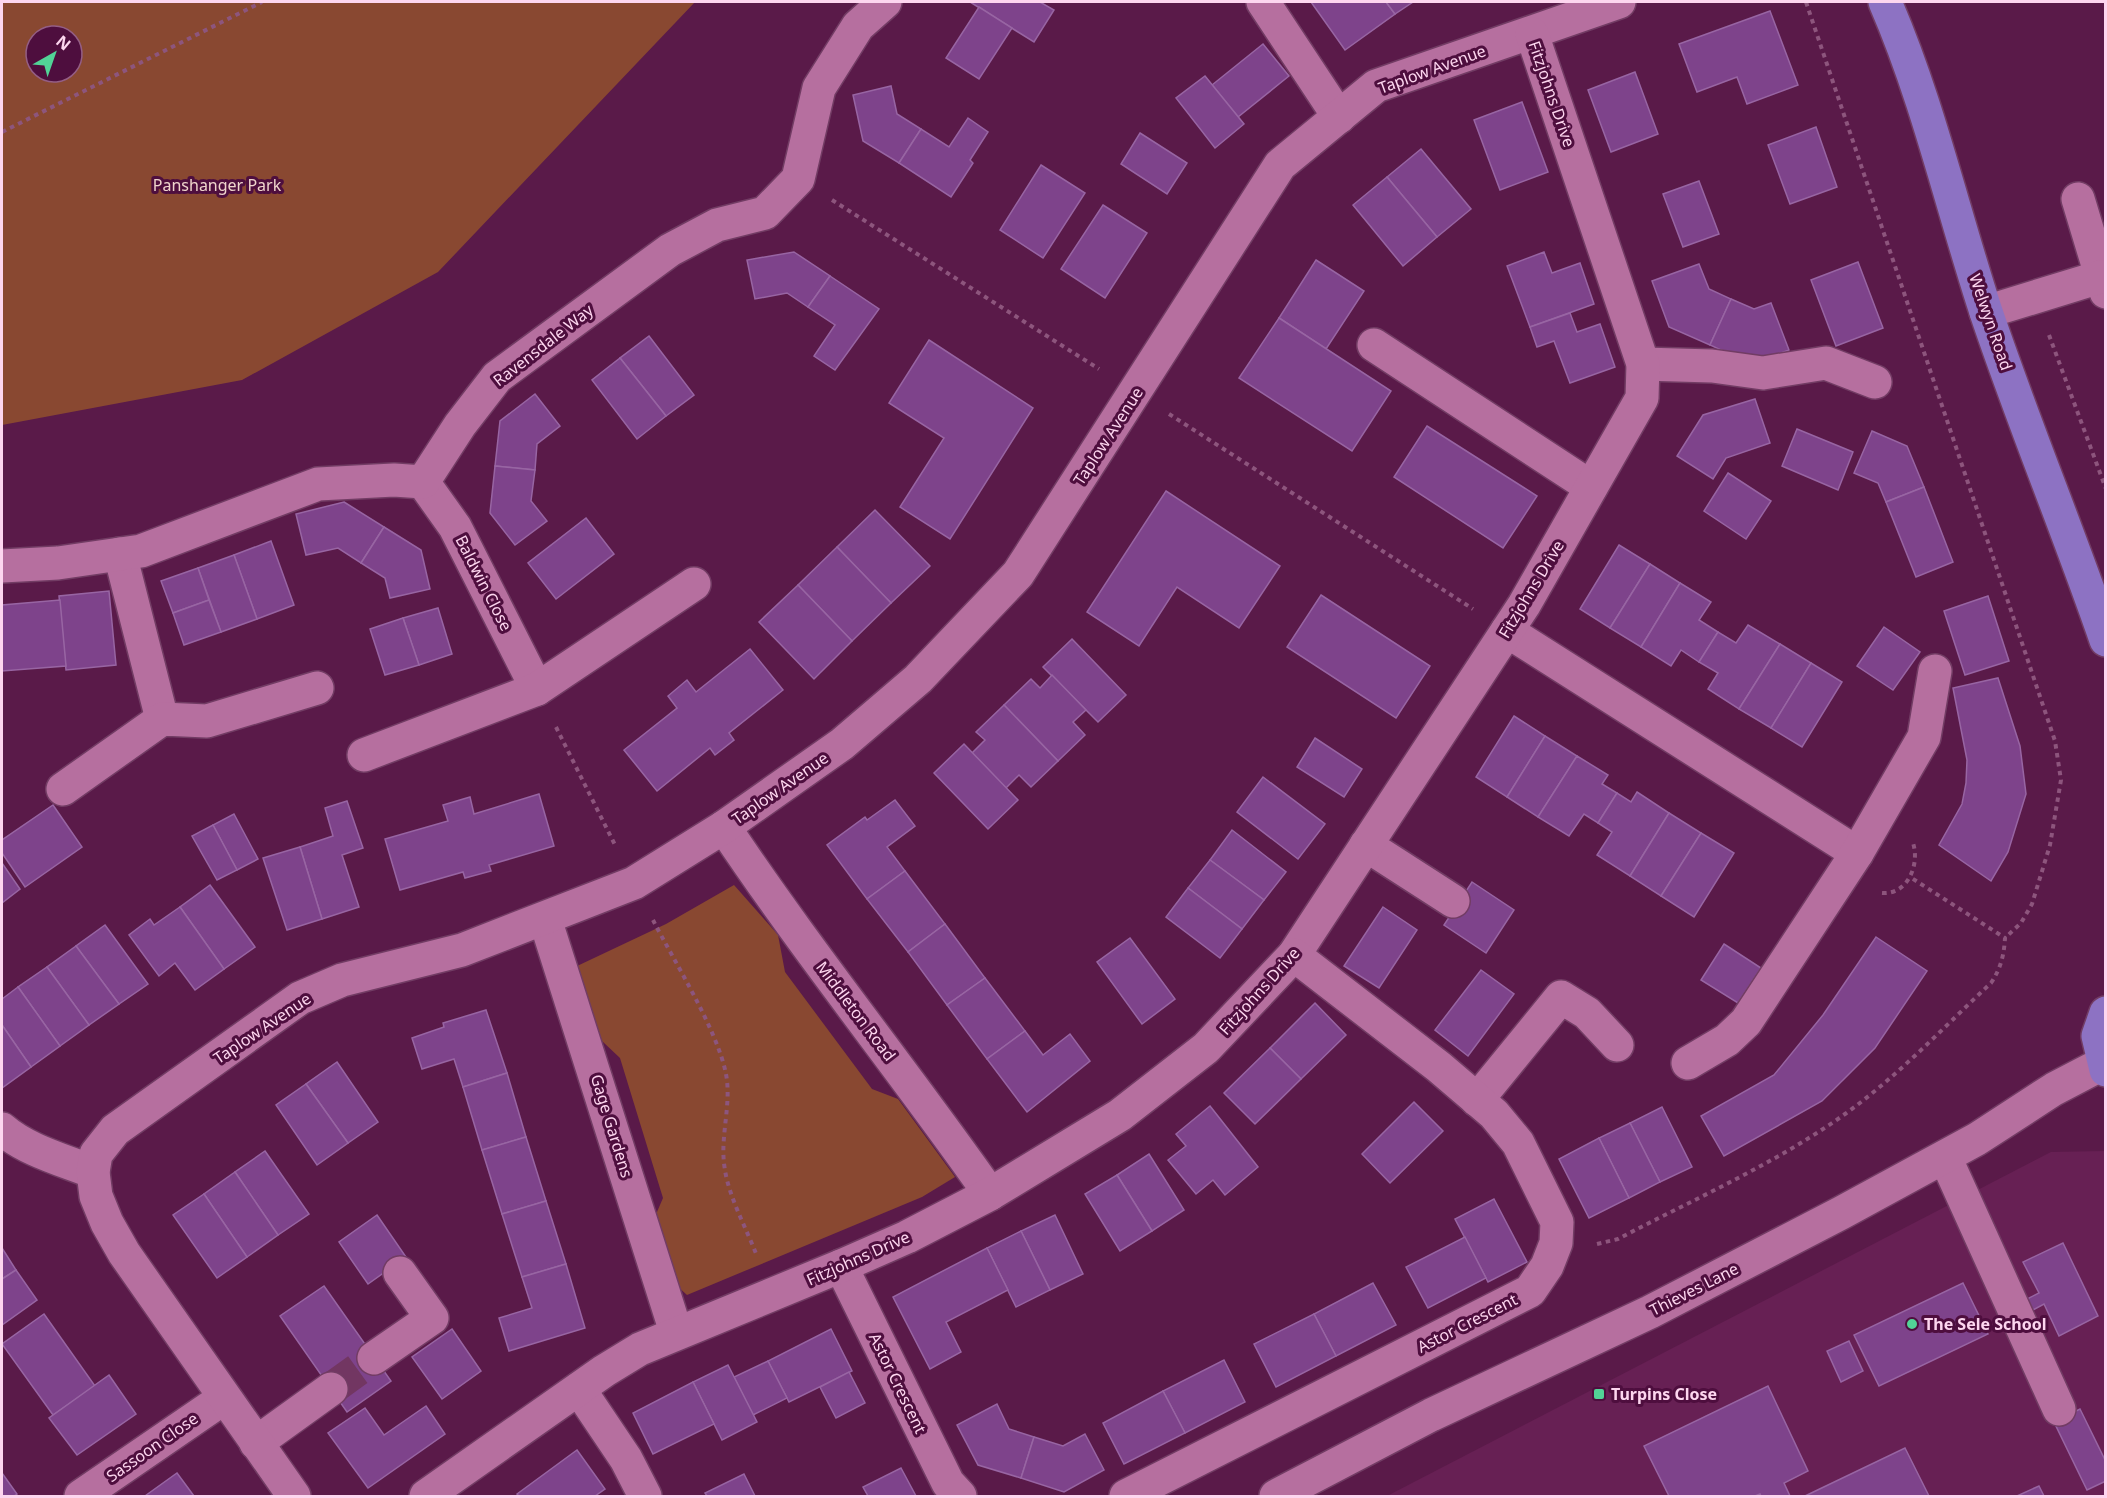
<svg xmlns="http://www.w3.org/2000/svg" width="2107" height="1498" viewBox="0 0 2107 1498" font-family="'Noto Sans',sans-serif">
	<rect width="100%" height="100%" fill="#5a1a49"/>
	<!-- built -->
	<path fill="#672054" d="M 2105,1151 L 2105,1496 L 1387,1496 L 2051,1152 Z"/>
	<!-- green -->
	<g fill="#894831" fill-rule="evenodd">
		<path d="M 2,2 L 695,2 L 438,272 L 242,380 L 2,425 ZM 36,36 L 72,36 L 72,72 L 36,72 Z"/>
		<path d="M 734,885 L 778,935 L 785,972 L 872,1089 L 898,1099 L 955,1177 L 922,1197 L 687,1295 L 676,1285 L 654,1219 L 663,1198 L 620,1058 L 602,1041 L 575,967 L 666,924 Z"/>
	</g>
	<!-- building -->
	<g fill="#7e438b" stroke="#9865a3" stroke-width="1.5">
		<path d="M 970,2 L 1040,2 L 1054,10 L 1034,42 Z"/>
		<path d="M 1311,2 L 1386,2 L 1395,14 L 1345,50 Z"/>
		<path d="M 1386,2 L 1413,2 L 1395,14 Z"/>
		<path d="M 979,7 L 1012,28 L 979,79 L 946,58 Z"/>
		<path d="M 1770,11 L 1798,85 L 1747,104 L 1737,77 L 1697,92 L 1679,44 Z"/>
		<path d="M 1263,44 L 1289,76 L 1238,117 L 1212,85 Z"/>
		<path d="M 1635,72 L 1658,134 L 1611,152 L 1588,90 Z"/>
		<path d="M 1205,76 L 1244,124 L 1215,148 L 1176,98 Z"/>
		<path d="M 891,86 L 897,114 L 921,129 L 899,163 L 863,141 L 853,95 Z"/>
		<path d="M 1522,102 L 1548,172 L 1500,190 L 1474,120 Z"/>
		<path d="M 968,118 L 988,132 L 970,160 L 973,163 L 951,197 L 899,163 L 921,129 L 949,147 Z"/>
		<path d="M 1816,127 L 1837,187 L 1790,204 L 1768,145 Z"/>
		<path d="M 1140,133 L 1187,163 L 1167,194 L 1121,164 Z"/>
		<path d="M 1421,149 L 1471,209 L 1437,237 L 1387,177 Z"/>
		<path d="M 1041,165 L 1085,193 L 1043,258 L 1000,230 Z"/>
		<path d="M 1387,177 L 1437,237 L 1403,266 L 1353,205 Z"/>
		<path d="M 1699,181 L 1719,234 L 1683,247 L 1663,194 Z"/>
		<path d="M 1103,205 L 1147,233 L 1105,298 L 1061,269 Z"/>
		<path d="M 794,252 L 830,276 L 808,307 L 787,293 L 755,299 L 747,260 Z"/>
		<path d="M 1544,252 L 1552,273 L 1580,263 L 1594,304 L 1530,327 L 1507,266 Z"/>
		<path d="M 1316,260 L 1364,291 L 1326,349 L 1279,318 Z"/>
		<path d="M 1858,262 L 1883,328 L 1836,346 L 1811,280 Z"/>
		<path d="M 1699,264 L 1709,289 L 1731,299 L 1710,345 L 1669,327 L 1652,281 Z"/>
		<path d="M 830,276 L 879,309 L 835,370 L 814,356 L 835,325 L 808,307 Z"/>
		<path d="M 1731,299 L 1754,309 L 1771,303 L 1789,350 L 1751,364 L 1710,345 Z"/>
		<path d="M 1570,313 L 1577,332 L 1600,324 L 1615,367 L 1570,383 L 1554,341 L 1537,347 L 1530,327 Z"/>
		<path d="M 1279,318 L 1391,391 L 1352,451 L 1239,378 Z"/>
		<path d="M 649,336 L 694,395 L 666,416 L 620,358 Z"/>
		<path d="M 929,340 L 1033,408 L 950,539 L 900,507 L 944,438 L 889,403 Z"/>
		<path d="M 620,358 L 666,416 L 637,439 L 592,380 Z"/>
		<path d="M 535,394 L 560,426 L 537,444 L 535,470 L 495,466 L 500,421 Z"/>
		<path d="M 1755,399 L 1770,443 L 1726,458 L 1713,479 L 1677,456 L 1703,415 Z"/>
		<path d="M 1427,426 L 1537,496 L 1503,548 L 1394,477 Z"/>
		<path d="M 1797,429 L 1853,452 L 1838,490 L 1782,466 Z"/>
		<path d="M 1872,431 L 1907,446 L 1924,487 L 1886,502 L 1878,483 L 1854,473 Z"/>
		<path d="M 495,466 L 535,470 L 531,501 L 547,521 L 515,545 L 490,513 Z"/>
		<path d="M 1728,473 L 1771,501 L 1746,539 L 1704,511 Z"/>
		<path d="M 1924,487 L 1953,562 L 1916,577 L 1886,502 Z"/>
		<path d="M 1166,491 L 1280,566 L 1239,628 L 1177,587 L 1139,646 L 1087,612 Z"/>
		<path d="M 344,502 L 384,527 L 361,563 L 338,548 L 306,555 L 296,514 Z"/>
		<path d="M 875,510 L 930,566 L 891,603 L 837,547 Z"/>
		<path d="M 586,518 L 614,554 L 556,599 L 528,563 Z"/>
		<path d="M 384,527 L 421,550 L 430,589 L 390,598 L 385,578 L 361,563 Z"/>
		<path d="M 271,541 L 294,605 L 257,619 L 234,555 Z"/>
		<path d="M 1619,545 L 1650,564 L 1610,628 L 1580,609 Z"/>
		<path d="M 837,547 L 891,603 L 852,641 L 798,585 Z"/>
		<path d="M 234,555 L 257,619 L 221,632 L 198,568 Z"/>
		<path d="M 1650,564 L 1680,583 L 1641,647 L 1610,628 Z"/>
		<path d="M 198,568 L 209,600 L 173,613 L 161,581 Z"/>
		<path d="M 1680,583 L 1711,602 L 1699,620 L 1718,632 L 1699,662 L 1681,650 L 1671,666 L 1641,647 Z"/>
		<path d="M 798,585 L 852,641 L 814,679 L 759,622 Z"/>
		<path d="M 109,591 L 116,665 L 66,670 L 59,596 Z"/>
		<path d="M 1321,595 L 1430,666 L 1396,718 L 1287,647 Z"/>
		<path d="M 1988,596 L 2009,661 L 1965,675 L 1944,611 Z"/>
		<path d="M 60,600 L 66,666 L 2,671 L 2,605 Z"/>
		<path d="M 209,600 L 221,632 L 184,645 L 173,613 Z"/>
		<path d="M 438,608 L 452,654 L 419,665 L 403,618 Z"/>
		<path d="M 403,618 L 419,665 L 385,675 L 370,629 Z"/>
		<path d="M 1748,625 L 1780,644 L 1739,709 L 1708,689 L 1718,673 L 1699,662 L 1718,632 L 1736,643 Z"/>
		<path d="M 1884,627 L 1920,652 L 1893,690 L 1857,666 Z"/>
		<path d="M 1072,639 L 1126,695 L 1098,722 L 1043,667 Z"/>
		<path d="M 1780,644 L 1811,663 L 1771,728 L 1739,709 Z"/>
		<path d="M 750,649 L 783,690 L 729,733 L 734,740 L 715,755 L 710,748 L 657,791 L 624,750 L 677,708 L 668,696 L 687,680 L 696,692 Z"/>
		<path d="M 1811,663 L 1842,682 L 1802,747 L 1771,728 Z"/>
		<path d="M 1052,675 L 1086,710 L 1073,722 L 1085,735 L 1058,761 L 1004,705 L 1031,679 L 1040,688 Z"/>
		<path d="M 1998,678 L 2020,746 L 2026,794 L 2008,852 L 1991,881 L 1939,845 L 1962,804 L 1966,783 L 1967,760 L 1953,688 Z"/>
		<path d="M 1004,705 L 1058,761 L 1031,787 L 1019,775 L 1006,788 L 972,753 L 985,740 L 976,732 Z"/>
		<path d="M 1514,716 L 1545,736 L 1507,797 L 1476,777 Z"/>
		<path d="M 1545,736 L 1577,756 L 1538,817 L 1507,797 Z"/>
		<path d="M 1315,738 L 1362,769 L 1344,797 L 1297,767 Z"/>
		<path d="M 964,744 L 1018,800 L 988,829 L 934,773 Z"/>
		<path d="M 1577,756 L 1608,775 L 1602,784 L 1617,793 L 1598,823 L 1584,814 L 1569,836 L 1538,817 Z"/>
		<path d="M 1263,777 L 1325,824 L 1298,859 L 1237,812 Z"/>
		<path d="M 1637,792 L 1669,813 L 1630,876 L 1597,855 L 1612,832 L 1598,823 L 1617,793 L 1631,802 Z"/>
		<path d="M 539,794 L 554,846 L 489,865 L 491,871 L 465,878 L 463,872 L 400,890 L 385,839 L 448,821 L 443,805 L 470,797 L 474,814 Z"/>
		<path d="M 895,800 L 915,826 L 887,847 L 905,871 L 867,899 L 827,845 L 865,817 L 867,820 Z"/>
		<path d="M 347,801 L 363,848 L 342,855 L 359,907 L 322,919 L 300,847 L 333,836 L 325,808 Z"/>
		<path d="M 53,805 L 82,847 L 25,887 L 2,853 L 2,840 Z"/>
		<path d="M 1669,813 L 1701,833 L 1661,896 L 1630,876 Z"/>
		<path d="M 234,814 L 258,859 L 237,870 L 213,825 Z"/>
		<path d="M 213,825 L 237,870 L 217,880 L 192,836 Z"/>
		<path d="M 1232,830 L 1286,872 L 1264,900 L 1210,860 Z"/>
		<path d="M 1701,833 L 1734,853 L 1694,917 L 1661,896 Z"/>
		<path d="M 300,847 L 322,919 L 287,930 L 263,858 Z"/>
		<path d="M 1210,860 L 1264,900 L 1242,929 L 1188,888 Z"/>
		<path d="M 2,863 L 20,889 L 2,903 Z"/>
		<path d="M 905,871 L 945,924 L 908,952 L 867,899 Z"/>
		<path d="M 1472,882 L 1514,910 L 1486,953 L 1444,925 Z"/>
		<path d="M 210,885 L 255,947 L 224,969 L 180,907 Z"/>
		<path d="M 1188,888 L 1242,929 L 1220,958 L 1166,917 Z"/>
		<path d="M 180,907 L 224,969 L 195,990 L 175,963 L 159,976 L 129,935 L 150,919 L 154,925 Z"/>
		<path d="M 1383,907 L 1417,930 L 1379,988 L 1344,966 Z"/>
		<path d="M 945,924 L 985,978 L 947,1005 L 908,952 Z"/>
		<path d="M 105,925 L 148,984 L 119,1004 L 76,946 Z"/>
		<path d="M 1876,937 L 1927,971 L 1875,1048 L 1822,1101 L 1724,1156 L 1701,1116 L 1774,1075 L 1823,1015 Z"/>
		<path d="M 1130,938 L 1175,999 L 1142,1024 L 1097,962 Z"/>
		<path d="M 1724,944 L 1761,968 L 1738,1003 L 1701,980 Z"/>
		<path d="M 76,946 L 119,1004 L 89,1025 L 47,967 Z"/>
		<path d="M 47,967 L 89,1025 L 60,1046 L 18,987 Z"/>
		<path d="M 1481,970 L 1514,994 L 1468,1056 L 1435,1030 Z"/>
		<path d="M 985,978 L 1025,1031 L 987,1059 L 947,1005 Z"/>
		<path d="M 18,987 L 60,1046 L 31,1067 L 2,1025 L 2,999 Z"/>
		<path d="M 1315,1003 L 1346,1035 L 1301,1079 L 1270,1048 Z"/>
		<path d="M 486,1010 L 507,1073 L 463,1087 L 454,1059 L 422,1069 L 412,1038 L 444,1027 L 443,1023 Z"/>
		<path d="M 2,1025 L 31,1067 L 2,1088 Z"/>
		<path d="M 1025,1031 L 1043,1055 L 1070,1034 L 1090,1061 L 1027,1112 L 987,1059 Z"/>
		<path d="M 1270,1048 L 1301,1079 L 1255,1124 L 1224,1093 Z"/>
		<path d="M 337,1062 L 378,1122 L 348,1143 L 306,1084 Z"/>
		<path d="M 507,1073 L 526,1137 L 482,1150 L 463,1087 Z"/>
		<path d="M 306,1084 L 348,1143 L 317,1165 L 276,1105 Z"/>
		<path d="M 1414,1102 L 1443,1131 L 1390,1183 L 1362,1154 Z"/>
		<path d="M 1210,1106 L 1258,1167 L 1225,1195 L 1213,1180 L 1196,1194 L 1168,1160 L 1186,1146 L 1176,1134 Z"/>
		<path d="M 1662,1107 L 1692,1167 L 1660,1182 L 1630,1123 Z"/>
		<path d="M 1630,1123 L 1660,1182 L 1629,1198 L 1599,1138 Z"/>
		<path d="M 526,1137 L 546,1201 L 502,1214 L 482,1150 Z"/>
		<path d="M 1599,1138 L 1629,1198 L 1589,1218 L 1559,1159 Z"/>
		<path d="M 265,1151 L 309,1214 L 278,1235 L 235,1172 Z"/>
		<path d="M 1149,1154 L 1184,1210 L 1152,1231 L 1117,1175 Z"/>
		<path d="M 235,1172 L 278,1235 L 247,1257 L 204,1194 Z"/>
		<path d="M 1117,1175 L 1152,1231 L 1120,1251 L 1085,1194 Z"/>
		<path d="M 204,1194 L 247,1257 L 217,1278 L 173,1215 Z"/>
		<path d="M 1494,1199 L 1527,1262 L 1488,1282 L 1455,1219 Z"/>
		<path d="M 546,1201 L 566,1264 L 522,1277 L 502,1214 Z"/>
		<path d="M 377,1215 L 406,1257 L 368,1284 L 339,1242 Z"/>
		<path d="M 1055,1215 L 1083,1274 L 1050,1290 L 1021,1231 Z"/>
		<path d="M 1021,1231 L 1050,1290 L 1016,1307 L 987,1248 Z"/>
		<path d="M 1465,1237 L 1486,1278 L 1428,1308 L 1406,1267 Z"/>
		<path d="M 2063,1243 L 2098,1316 L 2059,1336 L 2044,1304 L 2033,1310 L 2027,1299 L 2039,1293 L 2023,1262 Z"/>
		<path d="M 2,1248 L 16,1270 L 2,1279 Z"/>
		<path d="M 987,1248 L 1008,1290 L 946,1322 L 961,1352 L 930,1369 L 893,1297 Z"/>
		<path d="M 566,1264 L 585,1328 L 509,1351 L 499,1318 L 532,1308 L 522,1277 Z"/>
		<path d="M 16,1270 L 37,1300 L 2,1325 L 2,1279 Z"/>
		<path d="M 1373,1283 L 1396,1325 L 1336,1356 L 1314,1314 Z"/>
		<path d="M 1963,1283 L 1988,1334 L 1879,1386 L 1854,1335 Z"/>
		<path d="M 324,1286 L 391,1381 L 347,1412 L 280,1316 Z"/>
		<path d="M 44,1314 L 95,1386 L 53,1415 L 2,1344 Z"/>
		<path d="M 1314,1314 L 1336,1356 L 1276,1387 L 1254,1344 Z"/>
		<path d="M 452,1329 L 481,1371 L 442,1399 L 412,1357 Z"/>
		<path d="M 831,1329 L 852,1371 L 789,1402 L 768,1361 Z"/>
		<path d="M 1849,1341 L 1863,1371 L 1841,1382 L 1827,1351 Z"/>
		<path d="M 1224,1360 L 1245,1402 L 1185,1433 L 1163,1391 Z"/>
		<path d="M 768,1361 L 787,1398 L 753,1415 L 734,1377 Z"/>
		<path d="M 728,1365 L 757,1422 L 722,1440 L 693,1382 Z"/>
		<path d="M 849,1372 L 865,1403 L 836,1418 L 820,1387 Z"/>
		<path d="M 109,1375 L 136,1414 L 77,1455 L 49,1418 Z"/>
		<path d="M 693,1382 L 714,1424 L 653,1454 L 633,1413 Z"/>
		<path d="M 1768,1386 L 1808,1471 L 1784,1483 L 1790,1496 L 1761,1496 L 1760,1494 L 1755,1496 L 1669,1496 L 1644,1446 Z"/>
		<path d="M 1163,1391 L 1185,1433 L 1124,1464 L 1103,1423 Z"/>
		<path d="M 997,1404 L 1009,1429 L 1034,1437 L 1021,1478 L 978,1465 L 957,1425 Z"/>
		<path d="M 426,1406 L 445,1434 L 368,1488 L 328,1433 L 365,1408 L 384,1435 Z"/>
		<path d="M 2080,1409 L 2106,1462 L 2106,1481 L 2087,1490 L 2054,1422 Z"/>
		<path d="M 1085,1434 L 1104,1470 L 1064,1492 L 1021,1478 L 1034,1437 L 1063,1446 Z"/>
		<path d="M 1905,1448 L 1929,1496 L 1805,1496 Z"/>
		<path d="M 577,1450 L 605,1489 L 595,1496 L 519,1496 L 517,1494 Z"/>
		<path d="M 901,1468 L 916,1496 L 868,1496 L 863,1487 Z"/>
		<path d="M 2,1473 L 17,1494 L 14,1496 L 2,1496 Z"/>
		<path d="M 177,1473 L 194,1496 L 145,1496 Z"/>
		<path d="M 744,1474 L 755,1496 L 707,1496 L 705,1493 Z"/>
		<path d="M 2039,1486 L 2044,1496 L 2017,1496 Z"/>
	</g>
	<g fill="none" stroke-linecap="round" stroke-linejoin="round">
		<!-- minor-tunnel -->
		<path stroke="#723662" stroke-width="33" stroke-dasharray="33 16" stroke-linecap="butt" d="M 331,1389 L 374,1358"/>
		<defs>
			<g id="minor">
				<path d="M 1263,2 L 1339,117"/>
				<path d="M 2078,199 L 2106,292"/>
				<path d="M 1986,312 L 2100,277"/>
				<path d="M 1374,345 L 1591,487"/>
				<path d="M 1643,364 L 1712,366 L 1763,373 L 1826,363 L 1875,382"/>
				<path d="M 423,482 L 455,527 L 537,689"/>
				<path d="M 120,554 L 162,719"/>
				<path d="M 2,566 L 58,563 L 141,551 L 318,484 L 394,480 L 423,482 L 460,425 L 497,377 L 670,250 L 717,225 L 765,213 L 798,179 L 819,88 L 858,26 L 885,2"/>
				<path d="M 1507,631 L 1857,853"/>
				<path d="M 364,755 L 537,689 L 694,584"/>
				<path d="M 63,789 L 162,719 L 207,721 L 317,688"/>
				<path d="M 724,827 C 808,953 903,1070 990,1194"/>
				<path d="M 1366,845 L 1453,901"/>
				<path d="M 545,919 L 676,1332"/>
				<path d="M 1688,1063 L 1727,1040 L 1746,1022 L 1857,853 L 1924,737 L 1935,671"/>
				<path d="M 1477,1100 L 1561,997 L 1587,1013 L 1617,1045"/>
				<path d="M 2,1129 C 26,1150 63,1160 93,1172"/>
				<path d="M 1945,1157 L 2059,1409"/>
				<path d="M 841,1266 L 948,1483 L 960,1496"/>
				<path d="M 374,1358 L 432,1318 L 400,1273"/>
				<path d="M 579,1389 L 626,1459 L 645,1496"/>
				<path d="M 256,1443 L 331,1389"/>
				<path d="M 81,1496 L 224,1398"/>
				<path d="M 294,1496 L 124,1253 L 107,1223 L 96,1196 L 93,1172 L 96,1154 L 115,1130 L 300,998 L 342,980 L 462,950 L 634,883 L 724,827 L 842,744 L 918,679 L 1018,574 L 1280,165 L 1376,86 L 1619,2"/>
				<path d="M 426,1496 L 604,1371 L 640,1349 L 841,1266 L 907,1237 L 990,1194 L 1120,1115 L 1206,1048 L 1294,955 L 1524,605 L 1642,398 L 1643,364 L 1532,34"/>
				<path d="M 1126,1496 L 1530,1291 L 1547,1266 L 1556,1243 L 1557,1222 L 1518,1143 L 1494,1114 L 1439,1067 L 1294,955"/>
				<path d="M 1276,1496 L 1431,1415 L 1650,1312 L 1841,1213 L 1977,1139 L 2054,1089 L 2102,1064"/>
			</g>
			<g id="major">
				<path d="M 1885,2 C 1928,101 1952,208 1986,312 C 2023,422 2068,530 2106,640"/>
				<path d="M 2106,1013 L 2098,1036 L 2106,1070"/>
			</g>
		</defs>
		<!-- minor casing -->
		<use href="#minor" stroke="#723c64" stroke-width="36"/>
		<!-- major casing -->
		<use href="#major" stroke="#723c64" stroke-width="36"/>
		<!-- path -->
		<g stroke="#8d557d" stroke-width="4" stroke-dasharray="4.5 4.5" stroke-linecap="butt">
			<path d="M 1806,2 L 2055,741 L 2061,780 L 2050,845 L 2032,904 L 2021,923 L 2005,938"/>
			<path d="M 2,132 L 262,2"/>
			<path d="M 832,200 L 1099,369"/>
			<path d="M 2049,335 L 2106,489"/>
			<path d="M 1169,414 L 1473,609"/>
			<path d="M 556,727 L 616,847"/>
			<path d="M 1882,893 C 1908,895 1920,864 1913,843"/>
			<path d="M 653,920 C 675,963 717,1029 726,1074 C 732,1106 719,1138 725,1170 C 729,1197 747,1230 757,1256"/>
			<path d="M 1597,1244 L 1618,1239 C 1694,1199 1775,1164 1845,1114 C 1898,1076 1944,1027 1991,983 C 2001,968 2004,955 2005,938 L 1910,877"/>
		</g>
		<!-- minor -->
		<use href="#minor" stroke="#b66f9f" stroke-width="33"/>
		<!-- major -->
		<use href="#major" stroke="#8d72c3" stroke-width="33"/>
	</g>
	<!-- markers -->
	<g fill="#52d397" stroke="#4e0e3e" stroke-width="2">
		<circle cx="1912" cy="1324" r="6"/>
		<rect x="1593" y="1388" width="12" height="12" rx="3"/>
	</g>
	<g text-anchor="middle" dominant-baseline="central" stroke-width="6" stroke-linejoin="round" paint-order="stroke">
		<!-- street labels -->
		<g font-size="16" fill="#fdd6ef" stroke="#4e0e3e">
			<text transform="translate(1432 69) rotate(-20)">Taplow Avenue</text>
			<text transform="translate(1552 94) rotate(71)">Fitzjohns Drive</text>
			<text transform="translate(1991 322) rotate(71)">Welwyn Road</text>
			<text transform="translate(543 345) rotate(-38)">Ravensdale Way</text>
			<text transform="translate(1108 436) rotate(-57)">Taplow Avenue</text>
			<text transform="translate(484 583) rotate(63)">Baldwin Close</text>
			<text transform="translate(1531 589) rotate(-59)">Fitzjohns Drive</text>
			<text transform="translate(780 788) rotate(-35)">Taplow Avenue</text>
			<text transform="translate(1259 991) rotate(-48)">Fitzjohns Drive</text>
			<text transform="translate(856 1011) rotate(53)">Middleton Road</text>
			<text transform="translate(262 1028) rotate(-34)">Taplow Avenue</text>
			<text transform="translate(612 1126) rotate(73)">Gage Gardens</text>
			<text transform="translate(858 1258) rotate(-24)">Fitzjohns Drive</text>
			<text transform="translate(1694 1289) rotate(-27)">Thieves Lane</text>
			<text transform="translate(1467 1323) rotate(-27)">Astor Crescent</text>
			<text transform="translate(898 1383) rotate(64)">Astor Crescent</text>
			<text transform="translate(152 1447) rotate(-35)">Sassoon Close</text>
		</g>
		<!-- park labels -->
		<g font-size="16" fill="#efd5cc" stroke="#4e0e3e">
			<text x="217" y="185">Panshanger Park</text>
		</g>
		<!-- poi labels -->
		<g font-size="16" font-weight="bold" fill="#fdd6ef" stroke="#4e0e3e" text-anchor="start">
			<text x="1924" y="1324">The Sele School</text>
			<text x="1611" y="1394">Turpins Close</text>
		</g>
	</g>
	<!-- border -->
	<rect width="2107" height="1498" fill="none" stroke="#fdd6ef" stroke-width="6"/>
	<!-- north arrow -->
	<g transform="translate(54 54) rotate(40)"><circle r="28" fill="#4e0e3e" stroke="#945e85" stroke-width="1.5"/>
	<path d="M0-4.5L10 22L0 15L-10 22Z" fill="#52d397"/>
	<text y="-9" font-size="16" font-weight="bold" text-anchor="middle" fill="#fdd6ef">N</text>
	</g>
</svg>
